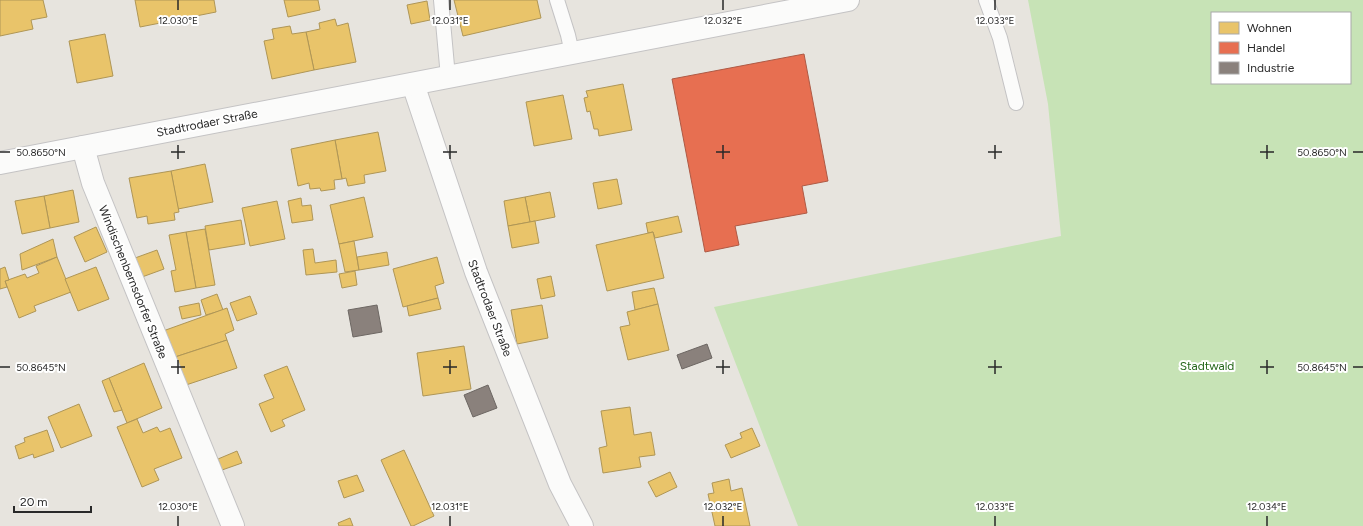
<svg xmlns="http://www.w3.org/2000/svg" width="1363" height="526" viewBox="0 0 1363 526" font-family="Figtree,sans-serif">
	<rect width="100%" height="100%" fill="#e7e4de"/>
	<!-- green -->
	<path fill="#c7e3b6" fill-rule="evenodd" d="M 1028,0 L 1363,0 L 1363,526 L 798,526 L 714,307 L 1061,236 L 1048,104 ZM 1212,13 L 1350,13 L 1350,83 L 1212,83 Z"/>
	<!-- homes -->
	<g fill="#e9c46a" stroke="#af9656">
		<path d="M 0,0 L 43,0 L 47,17 L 31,20 L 33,29 L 0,36 Z"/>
		<path d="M 135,0 L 214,0 L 216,12 L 140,27 Z"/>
		<path d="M 284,0 L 318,0 L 320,10 L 288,17 Z"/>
		<path d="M 454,0 L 537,0 L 541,18 L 463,36 Z"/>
		<path d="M 427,1 L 430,20 L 411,24 L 407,5 Z"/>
		<path d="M 335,19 L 337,26 L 348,23 L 356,62 L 314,70 L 306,32 L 320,29 L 319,23 Z"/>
		<path d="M 290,26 L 292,34 L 306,32 L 314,70 L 272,79 L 264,41 L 274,39 L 272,29 Z"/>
		<path d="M 105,34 L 113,76 L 77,83 L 69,41 Z"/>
		<path d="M 623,84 L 632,130 L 599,136 L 598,129 L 594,129 L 590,111 L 587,112 L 584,98 L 588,97 L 586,91 Z"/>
		<path d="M 563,95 L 572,139 L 534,146 L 526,102 Z"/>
		<path d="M 378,132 L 386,171 L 364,175 L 365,183 L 348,186 L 346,178 L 342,179 L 335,140 Z"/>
		<path d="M 335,140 L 342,179 L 334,180 L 335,189 L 321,191 L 320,188 L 310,189 L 309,183 L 298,186 L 291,149 Z"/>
		<path d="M 205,164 L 213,202 L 178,209 L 171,171 Z"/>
		<path d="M 171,171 L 179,212 L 174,213 L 175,220 L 148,224 L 147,216 L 137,218 L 129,178 Z"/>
		<path d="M 617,179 L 622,204 L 598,209 L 593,183 Z"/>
		<path d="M 73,190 L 79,222 L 50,228 L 44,196 Z"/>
		<path d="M 550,192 L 555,217 L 530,222 L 525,197 Z"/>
		<path d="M 44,196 L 50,228 L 22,234 L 15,201 Z"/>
		<path d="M 364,197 L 373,237 L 339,244 L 330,205 Z"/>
		<path d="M 525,197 L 530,222 L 508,226 L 504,201 Z"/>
		<path d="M 301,198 L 302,206 L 311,205 L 313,220 L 292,223 L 288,201 Z"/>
		<path d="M 277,201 L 285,239 L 250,246 L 242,208 Z"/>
		<path d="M 678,216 L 682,232 L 655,238 L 653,232 L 648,233 L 646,223 Z"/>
		<path d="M 241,220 L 245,244 L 209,250 L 205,226 Z"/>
		<path d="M 535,221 L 539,243 L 512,248 L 508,226 Z"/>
		<path d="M 96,227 L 107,252 L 85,262 L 74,237 Z"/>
		<path d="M 205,229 L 215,285 L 196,288 L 186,232 Z"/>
		<path d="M 186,232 L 196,288 L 175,292 L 171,271 L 176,270 L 169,235 Z"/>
		<path d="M 653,232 L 664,278 L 607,291 L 596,245 Z"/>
		<path d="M 53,239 L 57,257 L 22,270 L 20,254 Z"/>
		<path d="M 354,241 L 359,270 L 345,272 L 339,244 Z"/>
		<path d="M 313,249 L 315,263 L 336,260 L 337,272 L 306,275 L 303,250 Z"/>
		<path d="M 157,250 L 164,269 L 142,277 L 135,258 Z"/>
		<path d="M 387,252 L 389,265 L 359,270 L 357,257 Z"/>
		<path d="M 57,257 L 71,292 L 34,306 L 36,311 L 19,318 L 5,281 L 25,274 L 27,278 L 39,273 L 36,266 Z"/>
		<path d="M 437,257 L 444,283 L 435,286 L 438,298 L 403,307 L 393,269 Z"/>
		<path d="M 5,267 L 9,280 L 5,281 L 7,287 L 0,289 L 0,269 Z"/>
		<path d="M 96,267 L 109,299 L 78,311 L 65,279 Z"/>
		<path d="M 355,271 L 357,285 L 342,288 L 339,274 Z"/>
		<path d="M 551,276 L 555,296 L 541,299 L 537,279 Z"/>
		<path d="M 654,288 L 658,304 L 635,310 L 632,292 Z"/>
		<path d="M 217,294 L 223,310 L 206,315 L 201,300 Z"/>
		<path d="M 250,296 L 257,314 L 237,321 L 230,303 Z"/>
		<path d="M 438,298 L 441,309 L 409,316 L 407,306 Z"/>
		<path d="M 199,303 L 201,315 L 182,319 L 179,307 Z"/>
		<path d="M 658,304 L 669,350 L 628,360 L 620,327 L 630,325 L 627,312 Z"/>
		<path d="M 542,305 L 548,338 L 517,344 L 511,310 Z"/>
		<path d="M 227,308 L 234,330 L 225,334 L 227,340 L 172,358 L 163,331 Z"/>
		<path d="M 227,340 L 237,368 L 183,386 L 172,358 Z"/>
		<path d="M 464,346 L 471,389 L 423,396 L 417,353 Z"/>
		<path d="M 144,363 L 162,408 L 127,423 L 109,378 Z"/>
		<path d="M 287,366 L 305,410 L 282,420 L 285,426 L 271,432 L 259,404 L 274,398 L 264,375 Z"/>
		<path d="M 109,378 L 122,410 L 114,412 L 102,381 Z"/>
		<path d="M 79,404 L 92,436 L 61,448 L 48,417 Z"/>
		<path d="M 630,407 L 634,435 L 651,432 L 655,455 L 639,457 L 641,467 L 603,473 L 599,448 L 607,446 L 601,411 Z"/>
		<path d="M 137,419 L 143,433 L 157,427 L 160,432 L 170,428 L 182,458 L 154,469 L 159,480 L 142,487 L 117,427 Z"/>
		<path d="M 752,428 L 760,446 L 731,458 L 725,445 L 742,438 L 740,433 Z"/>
		<path d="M 47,430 L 54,451 L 34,458 L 33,454 L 19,459 L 15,446 L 25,442 L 24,438 Z"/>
		<path d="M 404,450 L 434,516 L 413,526 L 411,526 L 381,460 Z"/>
		<path d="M 237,451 L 242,463 L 222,470 L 218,459 Z"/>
		<path d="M 670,472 L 677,487 L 656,497 L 648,482 Z"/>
		<path d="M 357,475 L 364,491 L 344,498 L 338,481 Z"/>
		<path d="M 729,479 L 731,491 L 742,488 L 750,526 L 715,526 L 708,494 L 714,493 L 712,483 Z"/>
		<path d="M 350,518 L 353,526 L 339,526 L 338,523 Z"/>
	</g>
	<!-- shops -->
	<path fill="#e76f51" stroke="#ae5a45" d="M 804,54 L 828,181 L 802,186 L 807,213 L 735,226 L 739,245 L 705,252 L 672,79 Z"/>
	<!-- industry -->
	<g fill="#8a817c" stroke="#6d6763">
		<path d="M 377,305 L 382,332 L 353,337 L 348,310 Z"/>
		<path d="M 707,344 L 712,358 L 682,369 L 677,355 Z"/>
		<path d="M 488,385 L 497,408 L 473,417 L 464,395 Z"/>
	</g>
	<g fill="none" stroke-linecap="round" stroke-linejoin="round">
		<defs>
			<g id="service">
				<path d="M 441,0 L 448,77"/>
				<path d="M 557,0 L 568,35 L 572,53"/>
				<path d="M 986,0 L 1000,38 L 1016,103"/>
			</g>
			<g id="minor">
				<path d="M 413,84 L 476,272 L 560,484 L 582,526"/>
				<path d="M 83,147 L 93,183 L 233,526"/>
			</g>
			<path id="secondary" d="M 0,163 L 848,0"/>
		</defs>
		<!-- service casing -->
		<use href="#service" stroke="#c4c3c4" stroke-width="16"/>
		<!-- minor casing -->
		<use href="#minor" stroke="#c4c3c4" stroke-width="24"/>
		<!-- secondary casing -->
		<use href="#secondary" stroke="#c4c3c4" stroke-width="24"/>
		<!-- service -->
		<use href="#service" stroke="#fbfbfa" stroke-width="14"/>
		<!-- minor -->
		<use href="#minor" stroke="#fbfbfa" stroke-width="22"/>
		<!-- secondary -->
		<use href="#secondary" stroke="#fbfbfa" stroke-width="22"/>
	</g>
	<!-- ticks -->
	<path fill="none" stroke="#292929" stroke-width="1.5" d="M 178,0 L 178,10M 450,0 L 450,10M 723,0 L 723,10M 995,0 L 995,10M 178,145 L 178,159M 450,145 L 450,159M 723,145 L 723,159M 995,145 L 995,159M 1267,145 L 1267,159M 0,152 L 10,152M 171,152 L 185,152M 443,152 L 457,152M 716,152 L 730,152M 988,152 L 1002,152M 1260,152 L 1274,152M 1353,152 L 1363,152M 178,360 L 178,374M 450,360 L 450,374M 723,360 L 723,374M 995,360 L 995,374M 1267,360 L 1267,374M 0,367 L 10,367M 171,367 L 185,367M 443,367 L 457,367M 716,367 L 730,367M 988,367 L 1002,367M 1260,367 L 1274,367M 1353,367 L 1363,367M 178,516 L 178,526M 450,516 L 450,526M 723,516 L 723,526M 995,516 L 995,526M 1267,516 L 1267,526"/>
	<g text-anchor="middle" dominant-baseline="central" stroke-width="4" stroke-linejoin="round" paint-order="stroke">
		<!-- street labels -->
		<g font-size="12" fill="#292929" stroke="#fff">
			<text transform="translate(207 123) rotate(-11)">Stadtrodaer Straße</text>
			<text transform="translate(133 282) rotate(68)">Windischenbernsdorfer Straße</text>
			<text transform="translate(490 308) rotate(69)">Stadtrodaer Straße</text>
		</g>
		<!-- park labels -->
		<g font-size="12" fill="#246619" stroke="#fff">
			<text x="1207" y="366">Stadtwald</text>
		</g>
	</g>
	<g font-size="10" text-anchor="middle" fill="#292929" stroke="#fff" stroke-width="4" stroke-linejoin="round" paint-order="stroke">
		<text x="178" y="24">12.030°E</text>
		<text x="450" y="24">12.031°E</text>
		<text x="723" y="24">12.032°E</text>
		<text x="995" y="24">12.033°E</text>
		<text x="41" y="156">50.8650°N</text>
		<text x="1322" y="156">50.8650°N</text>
		<text x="41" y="371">50.8645°N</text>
		<text x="1322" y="371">50.8645°N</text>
		<text x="178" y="510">12.030°E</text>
		<text x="450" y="510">12.031°E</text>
		<text x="723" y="510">12.032°E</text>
		<text x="995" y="510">12.033°E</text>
		<text x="1267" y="510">12.034°E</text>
	</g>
	<!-- legend -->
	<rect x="1211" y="12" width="140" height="72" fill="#ffffff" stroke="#a9a9a9"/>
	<rect x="1219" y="22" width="20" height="12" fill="#e9c46a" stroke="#a9a9a9"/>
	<text x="1247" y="32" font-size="12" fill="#292929">Wohnen</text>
	<rect x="1219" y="42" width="20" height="12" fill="#e76f51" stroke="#a9a9a9"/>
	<text x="1247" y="52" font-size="12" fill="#292929">Handel</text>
	<rect x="1219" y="62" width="20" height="12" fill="#8a817c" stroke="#a9a9a9"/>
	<text x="1247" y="72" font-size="12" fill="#292929">Industrie</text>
	<!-- scale -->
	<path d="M14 506v6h77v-6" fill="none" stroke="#292929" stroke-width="2"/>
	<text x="20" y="506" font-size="12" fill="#292929" stroke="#ffffff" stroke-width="3" paint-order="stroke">20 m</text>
</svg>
